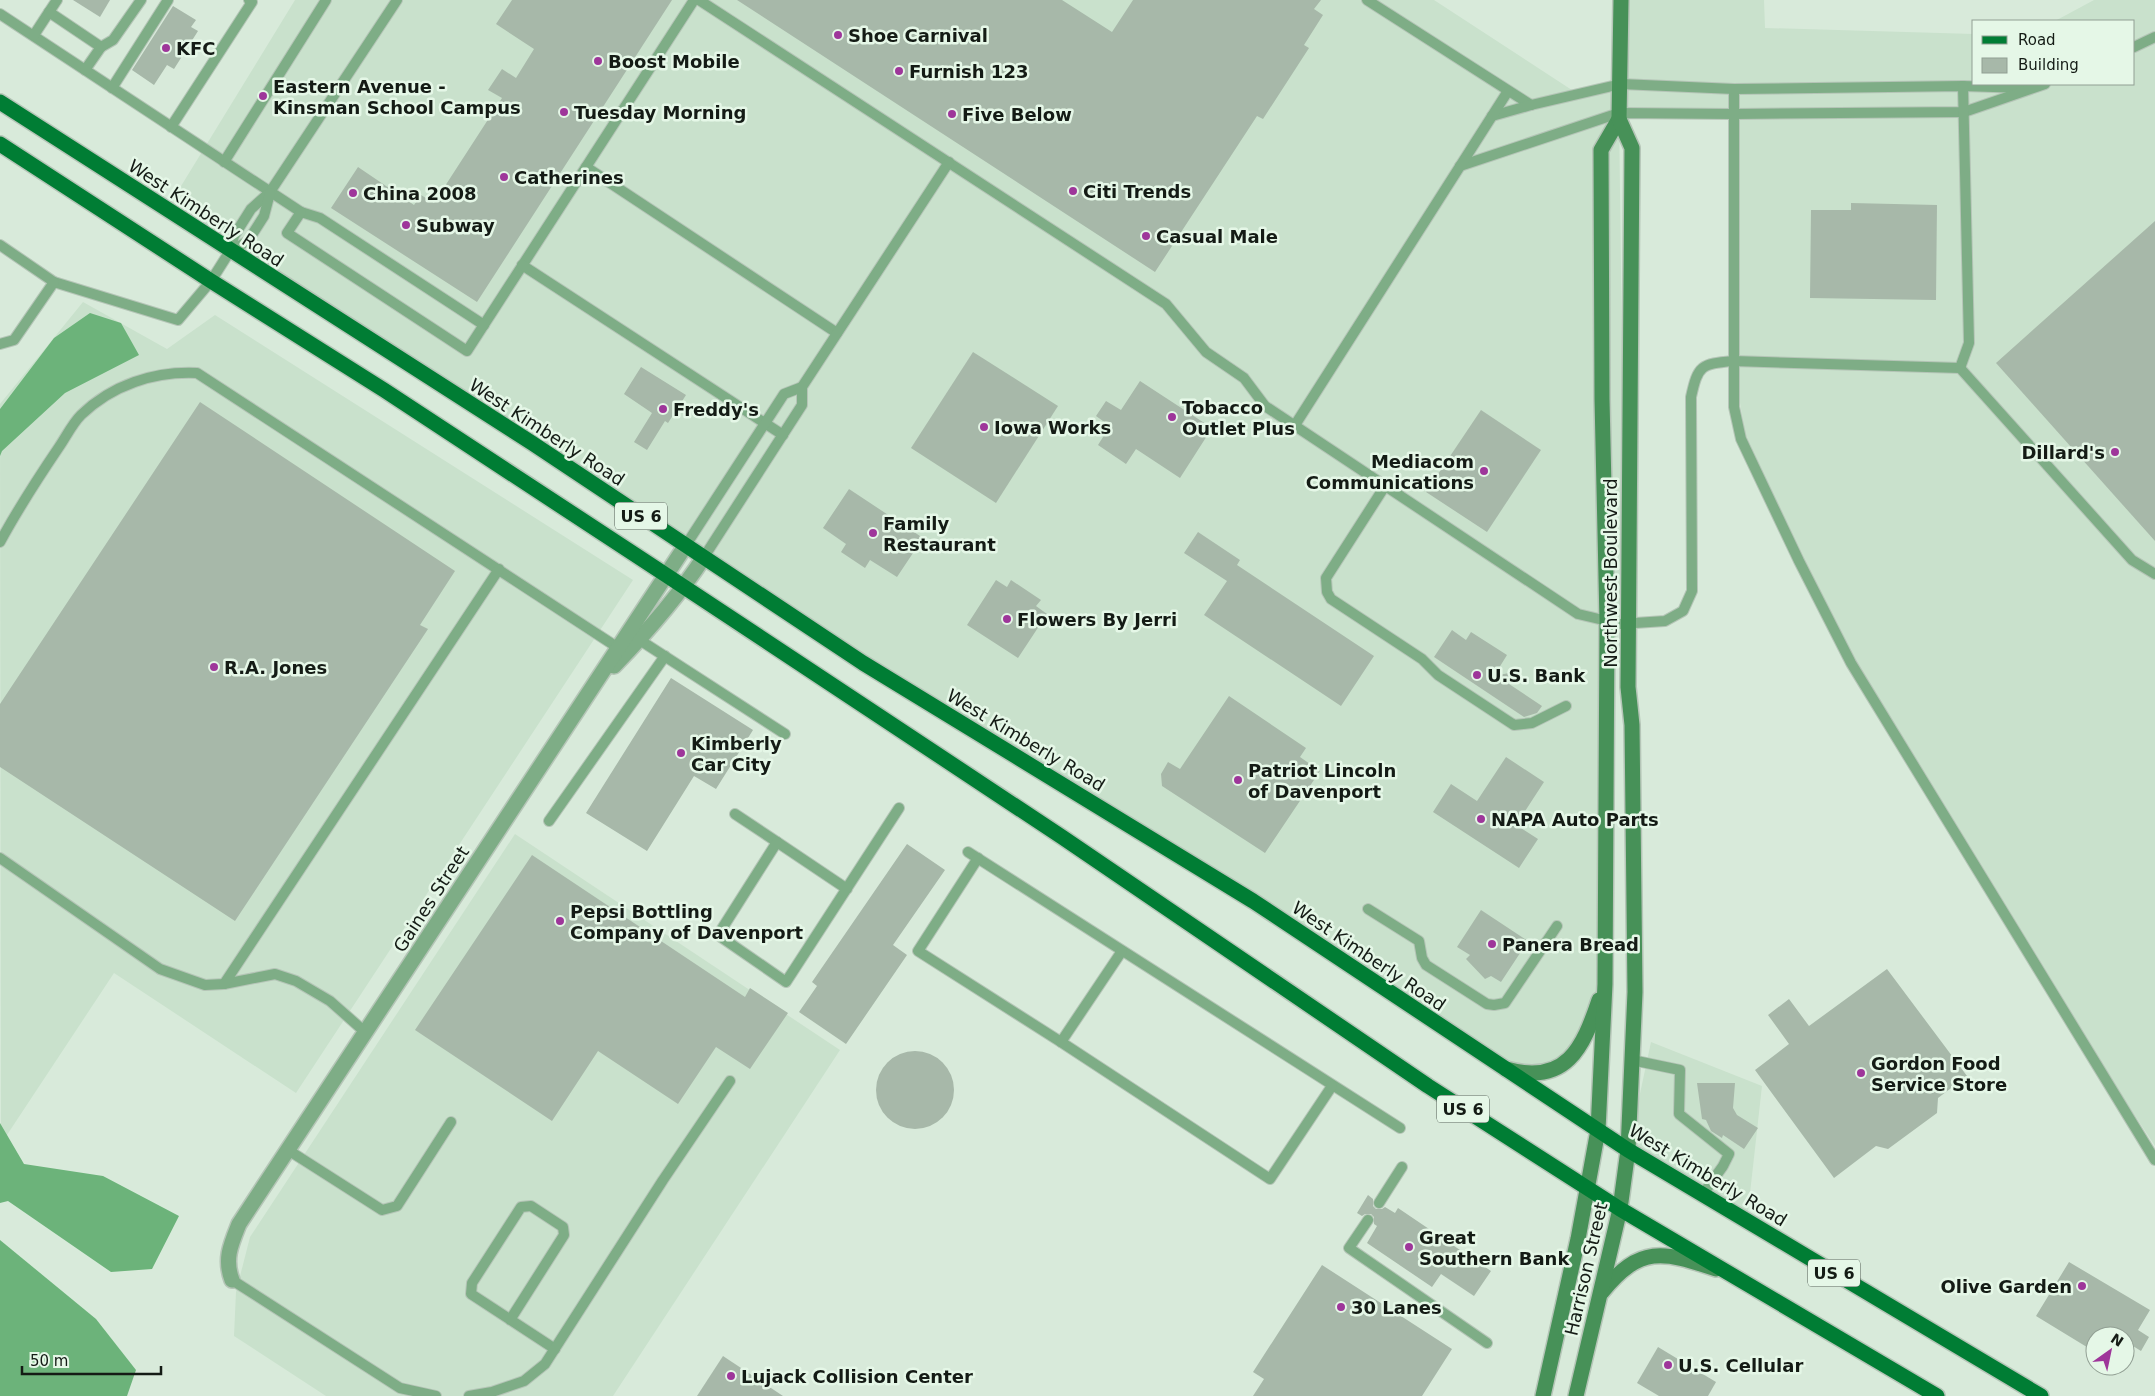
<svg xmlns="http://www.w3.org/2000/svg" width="2155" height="1396" viewBox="0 0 2155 1396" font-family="'DejaVu Sans',sans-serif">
	<rect width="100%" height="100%" fill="#d8eada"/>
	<!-- built -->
	<g fill="#c9e1cc">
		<path d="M 295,0 L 1434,0 L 1578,94 L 1621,84 L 1621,0 L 1764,0 L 1765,28 L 1974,34 L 1974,84 L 2134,84 L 2134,21 L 2055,21 L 2094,0 L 2155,0 L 2155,1146 L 2032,960 L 1881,712 L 1749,457 L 1733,361 L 1733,114 L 1619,113 L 1623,428 L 1620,624 L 1605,703 L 1605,984 L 1571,1058 L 1521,1073 L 1027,763 L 200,231 L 212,213 L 178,191 Z"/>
		<path d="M 83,302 L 167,349 L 215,315 L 633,580 L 296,1093 L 114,973 L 1,1144 L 0,404 Z"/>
		<path d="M 515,834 L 840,1050 L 613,1396 L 326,1396 L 234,1336 L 236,1292 L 250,1237 Z"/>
		<path d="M 1651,1042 L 1762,1086 L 1747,1220 L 1628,1150 Z"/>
	</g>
	<!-- forest -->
	<g fill="#6cb37a">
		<path d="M 90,313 L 121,323 L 139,355 L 65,393 L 2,451 L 0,456 L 0,409 L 54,338 Z"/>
		<path d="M 0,1123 L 24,1164 L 103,1176 L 179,1216 L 152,1269 L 111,1272 L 8,1201 L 0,1203 Z"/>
		<path d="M 0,1240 L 96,1319 L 136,1370 L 127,1396 L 0,1396 Z"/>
	</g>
	<!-- building -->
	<g fill="#a7b8a9">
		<path d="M 73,0 L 110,0 L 100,17 Z"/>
		<path d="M 512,0 L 672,0 L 477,302 L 331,208 L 358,167 L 414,205 L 421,195 L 434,203 L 502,98 L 488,90 L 502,69 L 516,78 L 534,49 L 496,24 Z"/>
		<path d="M 737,0 L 1062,0 L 1112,32 L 1133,0 L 1321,0 L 1314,9 L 1323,15 L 1304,45 L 1309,48 L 1263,119 L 1257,116 L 1155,272 Z"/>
		<path d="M 173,6 L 196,20 L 191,27 L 198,31 L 174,69 L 167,65 L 154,85 L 132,70 Z"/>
		<path d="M 1851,203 L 1937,205 L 1936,300 L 1810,298 L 1811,210 L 1851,210 Z"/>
		<path d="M 2155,221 L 2155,541 L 1996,363 Z"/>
		<path d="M 973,352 L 1058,406 L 996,503 L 911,448 Z"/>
		<path d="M 641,367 L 686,395 L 668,423 L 665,421 L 647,450 L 634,442 L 652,413 L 624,394 Z"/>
		<path d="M 1140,381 L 1212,428 L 1180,478 L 1136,449 L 1126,464 L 1098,445 L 1110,426 L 1096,416 L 1106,401 L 1121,410 Z"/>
		<path d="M 200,402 L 455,571 L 420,625 L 428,629 L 235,921 L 0,767 L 0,704 Z"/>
		<path d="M 1481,410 L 1541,450 L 1487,532 L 1426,492 Z"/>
		<path d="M 849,489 L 923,538 L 897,577 L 870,560 L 865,568 L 841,552 L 846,544 L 823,528 Z"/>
		<path d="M 1198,532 L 1240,560 L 1237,565 L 1374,656 L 1341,706 L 1204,615 L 1227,581 L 1184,553 Z"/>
		<path d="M 996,580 L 1007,587 L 1011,580 L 1041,600 L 1036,606 L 1047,614 L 1018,658 L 967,625 Z"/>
		<path d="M 1452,630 L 1466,640 L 1471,632 L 1507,655 L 1494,676 L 1509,673 L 1509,684 L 1542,706 L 1537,713 L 1524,717 L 1434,657 Z"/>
		<path d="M 671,678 L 753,730 L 716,789 L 694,776 L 647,851 L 586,813 Z"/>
		<path d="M 1229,696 L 1306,748 L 1300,757 L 1320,771 L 1265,853 L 1162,786 L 1161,774 L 1168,762 L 1180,769 Z"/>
		<path d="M 1506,757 L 1544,782 L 1516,825 L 1538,839 L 1519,868 L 1433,812 L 1451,784 L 1477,801 Z"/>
		<path d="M 907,844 L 945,870 L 893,945 L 907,955 L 846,1044 L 799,1012 L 817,986 L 812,982 Z"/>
		<path d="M 532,855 L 745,997 L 750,988 L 788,1013 L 750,1069 L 716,1047 L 678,1104 L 598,1051 L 552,1121 L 415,1030 Z"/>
		<path d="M 1481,910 L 1528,941 L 1501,982 L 1491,976 L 1485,979 L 1466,959 L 1470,955 L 1457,947 Z"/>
		<path d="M 1887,969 L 1967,1076 L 1938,1098 L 1937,1113 L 1888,1149 L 1876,1146 L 1834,1178 L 1755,1070 L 1789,1044 L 1768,1015 L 1789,999 L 1809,1026 Z"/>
		<circle cx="915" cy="1090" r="39"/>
		<path d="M 1697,1083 L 1735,1083 L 1733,1108 L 1737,1115 L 1758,1128 L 1744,1149 L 1723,1135 L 1722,1138 L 1711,1131 L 1706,1120 L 1702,1119 Z"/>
		<path d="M 1368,1195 L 1373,1199 L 1373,1206 L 1376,1209 L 1382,1209 L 1385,1207 L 1395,1213 L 1398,1208 L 1491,1271 L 1474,1296 L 1441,1274 L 1432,1287 L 1367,1243 L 1377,1226 L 1374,1224 L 1374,1217 L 1371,1214 L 1365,1214 L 1362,1216 L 1357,1213 Z"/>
		<path d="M 2069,1262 L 2150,1310 L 2138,1330 L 2149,1337 L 2141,1351 L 2125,1341 L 2125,1336 L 2095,1336 L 2095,1352 L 2036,1316 Z"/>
		<path d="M 1322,1265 L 1452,1349 L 1422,1396 L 1253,1396 L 1264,1379 L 1253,1372 Z"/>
		<path d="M 1658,1347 L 1716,1382 L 1708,1396 L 1659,1396 L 1637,1383 Z"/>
		<path d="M 723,1356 L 783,1396 L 697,1396 Z"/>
	</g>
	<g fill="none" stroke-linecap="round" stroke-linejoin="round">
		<defs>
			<g id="lane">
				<path d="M 699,0 L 1166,304 L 1206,352 L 1244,378 L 1265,406 L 1578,614 L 1620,624 L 1665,621 L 1683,611 L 1692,591 L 1691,397 C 1698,365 1701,364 1733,361 L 1960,368 L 2132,560 L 2155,574"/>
				<path d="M 1367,0 L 1531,105"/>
				<path d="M 49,12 L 57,0"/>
				<path d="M 0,14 L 301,212 L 320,218 L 484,325"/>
				<path d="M 34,35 L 49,12 L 101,47 L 85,70"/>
				<path d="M 101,47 L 113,40 L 141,0"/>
				<path d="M 2134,47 L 2155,37"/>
				<path d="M 112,88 L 168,0"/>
				<path d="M 1734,89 L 1734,407 L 1741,439 L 1799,561 L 1851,663 L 2155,1160"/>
				<path d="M 1492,116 L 1531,105 L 1621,84 L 1734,89 L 1963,86 L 2024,88"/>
				<path d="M 171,127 L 252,2 L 249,0"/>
				<path d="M 224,162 L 326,0"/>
				<path d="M 1460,166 L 1619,113 L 1734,114 L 1964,112 L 2045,84"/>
				<path d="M 586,167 L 837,333"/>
				<path d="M 301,212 L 287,233 L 467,351 L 694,0"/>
				<path d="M 0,245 L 54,282 L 178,320 L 211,281 L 230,251 L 234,236 L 251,209 L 270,192 L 397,0"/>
				<path d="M 230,251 L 248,241 L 264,216 L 270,193"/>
				<path d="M 522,265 L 783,435"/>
				<path d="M 0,344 L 14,340 L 54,282"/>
				<path d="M 1960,368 L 1969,343 L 1963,86"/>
				<path d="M 1295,425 L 1508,91"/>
				<path d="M 1385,486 L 1326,578 L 1327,592 L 1331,599 L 1422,659 L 1438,675 L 1514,725 L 1532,723 L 1566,706"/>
				<path d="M 0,542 C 18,509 38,478 59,447 C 66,437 72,424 81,415 C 112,385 154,371 197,373 L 623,651"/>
				<path d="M 686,545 L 784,394 L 802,387"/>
				<path d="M 704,557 L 802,405 L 802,387 L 949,162"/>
				<path d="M 635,637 L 785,734"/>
				<path d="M 735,814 L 777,842"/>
				<path d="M 549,821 L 665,656"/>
				<path d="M 968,852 L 1400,1128"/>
				<path d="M 0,858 L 160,969 L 205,985 L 224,984 L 275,974 L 296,981 L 330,1001 L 365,1032"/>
				<path d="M 978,858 L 918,951 L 1061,1042"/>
				<path d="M 847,889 L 777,842 L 718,935 L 786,982 L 899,808"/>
				<path d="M 1368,909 L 1419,941 L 1422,958 L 1426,965 L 1487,1004 L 1494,1005 L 1505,1003 L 1557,926"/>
				<path d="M 1122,951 L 1061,1042 L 1270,1179 L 1332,1086"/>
				<path d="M 224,984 L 499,569"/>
				<path d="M 1632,1060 L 1680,1070 L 1679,1114 L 1729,1154 L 1723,1166 L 1703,1194"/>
				<path d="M 288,1150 L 382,1210 L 397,1206 L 451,1122"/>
				<path d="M 1379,1203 L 1402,1167"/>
				<path d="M 1368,1220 L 1349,1248 L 1487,1343"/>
				<path d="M 232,1280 L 400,1388 L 436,1396"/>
				<path d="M 510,1320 L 564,1235 L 563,1227 L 531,1206 L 521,1207 L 472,1283 L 471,1294 L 555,1349"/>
				<path d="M 469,1396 L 492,1392 L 524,1381 L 545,1364 L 663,1180 L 730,1081"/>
			</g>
			<g id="street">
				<path d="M 614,666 C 647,632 678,597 704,557"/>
				<path d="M 232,1280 C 224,1259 231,1244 239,1224 L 686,545"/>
			</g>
			<g id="secondary">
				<path d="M 1506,1069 C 1566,1086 1583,1048 1599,1000"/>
				<path d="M 1602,1292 C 1640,1245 1663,1251 1716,1269"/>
				<path d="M 1543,1396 L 1578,1239 L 1598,1130 L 1605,984 L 1607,621 L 1602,399 L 1601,150 L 1619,119"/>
				<path d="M 1576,1396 L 1620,1209 L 1628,1150 L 1635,992 L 1632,725 L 1628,687 L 1632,148 L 1619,119 L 1621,0"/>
			</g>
			<g id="primary">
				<path d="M 0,102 L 532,443 L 863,663 L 1253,901 L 1628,1150 L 2041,1396"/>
				<path d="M 0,144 L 211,281 L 384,390 L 666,575 L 1062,837 L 1428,1086 L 1620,1209 L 1937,1396"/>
			</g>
		</defs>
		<!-- lane casing -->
		<use href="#lane" stroke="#b5c5b7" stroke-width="12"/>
		<!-- street casing -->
		<use href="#street" stroke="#b5c5b7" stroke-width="18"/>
		<!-- secondary casing -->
		<use href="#secondary" stroke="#b5c5b7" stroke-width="18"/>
		<!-- primary casing -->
		<use href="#primary" stroke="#b5c5b7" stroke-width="18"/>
		<!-- lane -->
		<use href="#lane" stroke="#7ead86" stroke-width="10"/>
		<!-- street -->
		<use href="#street" stroke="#7ead86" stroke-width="15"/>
		<!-- secondary -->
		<use href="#secondary" stroke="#479158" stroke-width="15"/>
		<!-- primary -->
		<use href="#primary" stroke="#007d34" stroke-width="15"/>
	</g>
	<!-- markers -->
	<g fill="#9e369a" stroke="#e5f7e7" stroke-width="2">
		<circle cx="838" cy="35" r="5"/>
		<circle cx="166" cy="48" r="5"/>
		<circle cx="598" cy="61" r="5"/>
		<circle cx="899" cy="71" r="5"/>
		<circle cx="263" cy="96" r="5"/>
		<circle cx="564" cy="112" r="5"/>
		<circle cx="952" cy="114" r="5"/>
		<circle cx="504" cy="177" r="5"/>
		<circle cx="1073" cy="191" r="5"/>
		<circle cx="353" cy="193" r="5"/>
		<circle cx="406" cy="225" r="5"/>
		<circle cx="1146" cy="236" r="5"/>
		<circle cx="663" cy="409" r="5"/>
		<circle cx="1172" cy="417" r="5"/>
		<circle cx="984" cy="427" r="5"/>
		<circle cx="2115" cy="452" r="5"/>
		<circle cx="1484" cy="471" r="5"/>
		<circle cx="873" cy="533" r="5"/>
		<circle cx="1007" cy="619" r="5"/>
		<circle cx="214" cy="667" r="5"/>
		<circle cx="1477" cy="675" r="5"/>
		<circle cx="681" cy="753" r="5"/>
		<circle cx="1238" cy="780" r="5"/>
		<circle cx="1481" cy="819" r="5"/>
		<circle cx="560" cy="921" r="5"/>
		<circle cx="1492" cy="944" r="5"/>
		<circle cx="1861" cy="1073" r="5"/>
		<circle cx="1409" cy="1247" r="5"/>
		<circle cx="2082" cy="1286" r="5"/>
		<circle cx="1341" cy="1307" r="5"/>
		<circle cx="1668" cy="1365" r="5"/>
		<circle cx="731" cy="1376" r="5"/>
	</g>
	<g text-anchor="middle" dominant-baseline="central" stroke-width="5" stroke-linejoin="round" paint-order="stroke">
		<!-- shield labels -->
		<g fill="#e5f7e7" stroke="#535d54" stroke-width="1">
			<rect x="615" y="502.5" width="52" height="27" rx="4"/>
			<rect x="1437" y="1095.5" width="52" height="27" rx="4"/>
			<rect x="1808" y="1259.5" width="52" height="27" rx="4"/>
		</g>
		<g font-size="16" font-weight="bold" fill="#141b15">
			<text x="641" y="516">US 6</text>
			<text x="1463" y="1109">US 6</text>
			<text x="1834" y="1273">US 6</text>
		</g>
		<!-- poi labels -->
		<g font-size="18" font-weight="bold" fill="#141b15" stroke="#e5f7e7" text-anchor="start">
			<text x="848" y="35">Shoe Carnival</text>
			<text x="176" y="48">KFC</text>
			<text x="608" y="61">Boost Mobile</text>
			<text x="909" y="71">Furnish 123</text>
			<text x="273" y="86">Eastern Avenue -<tspan x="273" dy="21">Kinsman School Campus</tspan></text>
			<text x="574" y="112">Tuesday Morning</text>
			<text x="962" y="114">Five Below</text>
			<text x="514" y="177">Catherines</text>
			<text x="1083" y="191">Citi Trends</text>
			<text x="363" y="193">China 2008</text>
			<text x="416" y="225">Subway</text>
			<text x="1156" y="236">Casual Male</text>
			<text x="1182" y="407">Tobacco<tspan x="1182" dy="21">Outlet Plus</tspan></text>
			<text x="673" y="409">Freddy's</text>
			<text x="994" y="427">Iowa Works</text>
			<text x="2105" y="452" text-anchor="end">Dillard's</text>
			<text x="1474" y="461" text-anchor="end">Mediacom<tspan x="1474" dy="21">Communications</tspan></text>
			<text x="883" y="523">Family<tspan x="883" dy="21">Restaurant</tspan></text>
			<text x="1017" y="619">Flowers By Jerri</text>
			<text x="224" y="667">R.A. Jones</text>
			<text x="1487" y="675">U.S. Bank</text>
			<text x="691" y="743">Kimberly<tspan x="691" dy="21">Car City</tspan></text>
			<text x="1248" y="770">Patriot Lincoln<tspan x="1248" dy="21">of Davenport</tspan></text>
			<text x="1491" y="819">NAPA Auto Parts</text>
			<text x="570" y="911">Pepsi Bottling<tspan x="570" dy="21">Company of Davenport</tspan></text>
			<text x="1502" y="944">Panera Bread</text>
			<text x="1871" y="1063">Gordon Food<tspan x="1871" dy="21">Service Store</tspan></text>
			<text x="1419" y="1237">Great<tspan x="1419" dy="21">Southern Bank</tspan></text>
			<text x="2072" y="1286" text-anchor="end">Olive Garden</text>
			<text x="1351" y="1307">30 Lanes</text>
			<text x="1678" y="1365">U.S. Cellular</text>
			<text x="741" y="1376">Lujack Collision Center</text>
		</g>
		<!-- street labels -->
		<g font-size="18" fill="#141b15" stroke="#e5f7e7">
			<text transform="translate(206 213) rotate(33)">West Kimberly Road</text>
			<text transform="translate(547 432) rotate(33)">West Kimberly Road</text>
			<text transform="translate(1610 573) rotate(-90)">Northwest Boulevard</text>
			<text transform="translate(1026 740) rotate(31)">West Kimberly Road</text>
			<text transform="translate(431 899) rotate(-57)">Gaines Street</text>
			<text transform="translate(1369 956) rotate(34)">West Kimberly Road</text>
			<text transform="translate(1708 1175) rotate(31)">West Kimberly Road</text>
			<text transform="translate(1586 1269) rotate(-77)">Harrison Street</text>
		</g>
	</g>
	<!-- legend -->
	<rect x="1972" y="20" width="162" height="65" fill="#e5f7e7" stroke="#919f93"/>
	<rect x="1982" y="36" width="25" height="8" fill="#007d34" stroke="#919f93"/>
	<text x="2018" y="45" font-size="15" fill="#141b15">Road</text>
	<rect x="1982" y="58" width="25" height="15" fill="#a7b8a9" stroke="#919f93"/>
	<text x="2018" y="70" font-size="15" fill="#141b15">Building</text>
	<!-- north arrow -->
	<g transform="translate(2110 1351) rotate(33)"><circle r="24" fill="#e5f7e7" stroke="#919f93"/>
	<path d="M0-4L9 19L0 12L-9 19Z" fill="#9e369a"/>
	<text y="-8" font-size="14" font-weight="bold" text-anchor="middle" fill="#141b15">N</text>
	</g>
	<!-- scale -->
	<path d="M22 1366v8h139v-8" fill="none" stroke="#141b15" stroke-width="2.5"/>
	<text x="30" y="1366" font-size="15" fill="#141b15" stroke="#e5f7e7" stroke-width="4" paint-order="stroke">50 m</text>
</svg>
